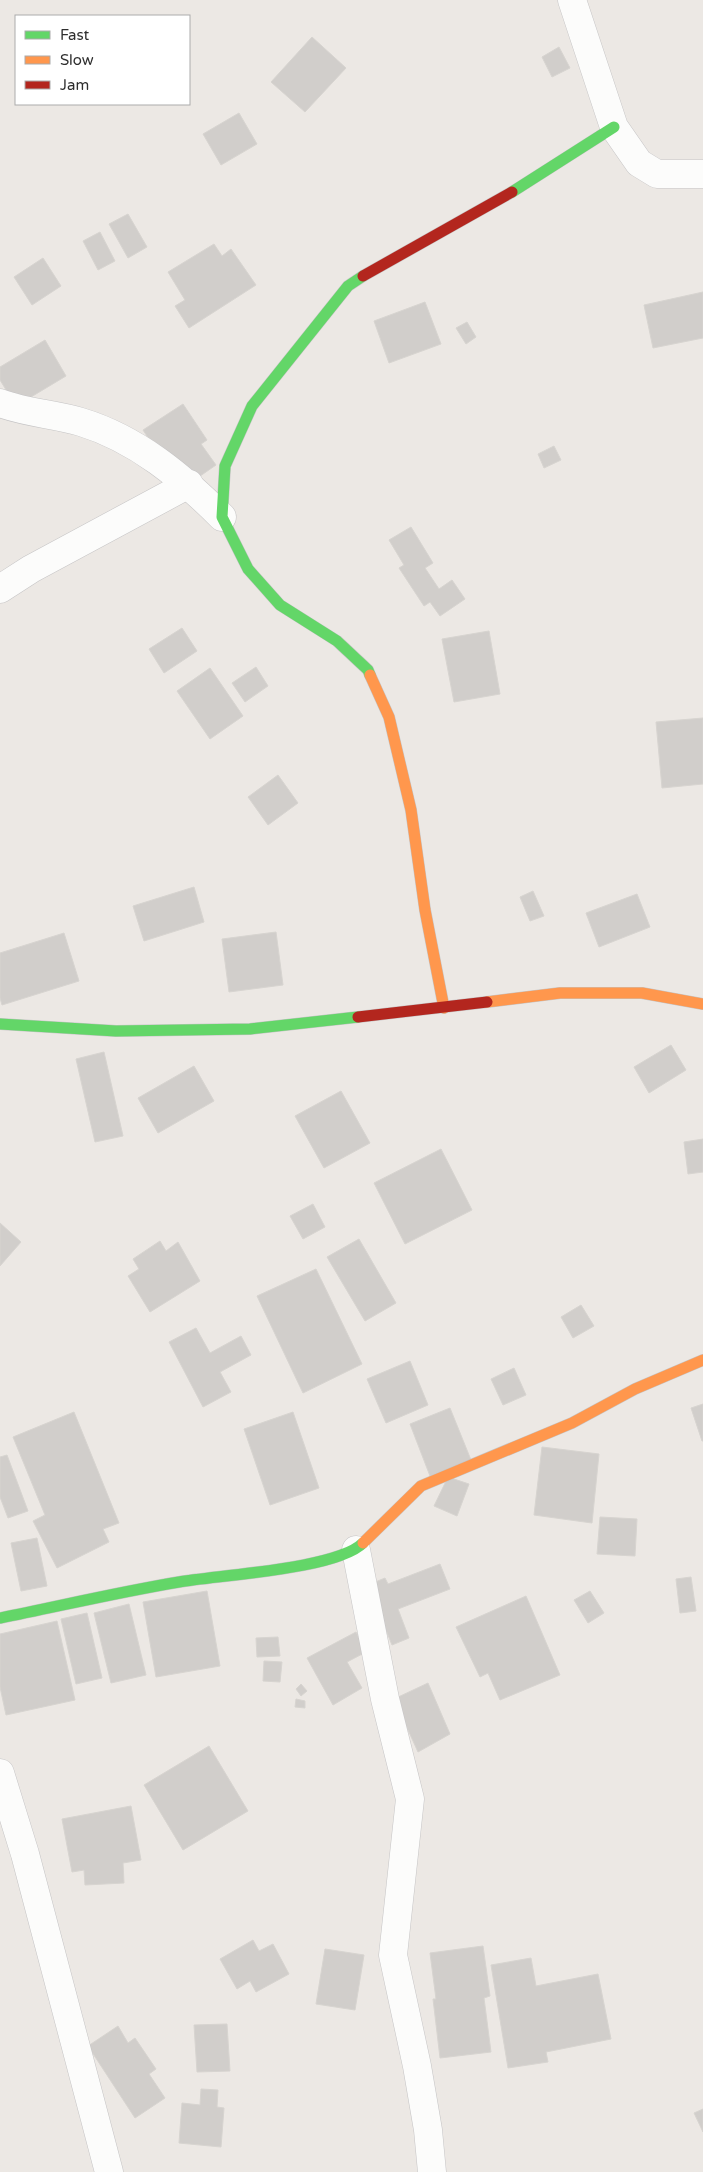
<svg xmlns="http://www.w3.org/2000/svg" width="703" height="2172" viewBox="0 0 703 2172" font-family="'Varela Round',sans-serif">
	<rect width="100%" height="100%" fill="#ece8e4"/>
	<!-- building -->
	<g fill="#d1cecb" stroke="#d7d4d0">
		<path d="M 312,37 L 346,68 L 305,112 L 271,82 Z"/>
		<path d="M 559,47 L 570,68 L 552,77 L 542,57 Z"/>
		<path d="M 239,113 L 257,144 L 221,165 L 203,134 Z"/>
		<path d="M 128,214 L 147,247 L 128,258 L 109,224 Z"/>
		<path d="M 100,232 L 115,261 L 98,270 L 83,241 Z"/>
		<path d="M 214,244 L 222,256 L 231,249 L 256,285 L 189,328 L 175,306 L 185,300 L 168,272 Z"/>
		<path d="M 43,258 L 61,286 L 32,305 L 14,277 Z"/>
		<path d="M 703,292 L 703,338 L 653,348 L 644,305 Z"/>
		<path d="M 425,302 L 441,344 L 389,363 L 374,321 Z"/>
		<path d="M 467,322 L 476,337 L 466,344 L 456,328 Z"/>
		<path d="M 45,340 L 66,376 L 16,406 L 0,380 L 0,367 Z"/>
		<path d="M 183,404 L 207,440 L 201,444 L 216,465 L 190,483 L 167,466 L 143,430 Z"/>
		<path d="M 554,446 L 561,460 L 544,468 L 538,454 Z"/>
		<path d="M 411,527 L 433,563 L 425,568 L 439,589 L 452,580 L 465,599 L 440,616 L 430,602 L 424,606 L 399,568 L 404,565 L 389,540 Z"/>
		<path d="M 182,628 L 197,651 L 164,673 L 149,649 Z"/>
		<path d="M 489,631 L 500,694 L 454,702 L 442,639 Z"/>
		<path d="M 256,667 L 268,686 L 245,702 L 232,683 Z"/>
		<path d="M 210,668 L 243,716 L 210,739 L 177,691 Z"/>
		<path d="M 703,718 L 703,784 L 662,788 L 656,722 Z"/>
		<path d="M 278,775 L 298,803 L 268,825 L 248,797 Z"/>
		<path d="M 194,887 L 204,922 L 144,941 L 133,906 Z"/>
		<path d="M 533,891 L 544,916 L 530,921 L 520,897 Z"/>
		<path d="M 637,894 L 650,927 L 599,947 L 586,913 Z"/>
		<path d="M 276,932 L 283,985 L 229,992 L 222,939 Z"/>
		<path d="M 64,933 L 79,981 L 2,1005 L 0,998 L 0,953 Z"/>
		<path d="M 671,1045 L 686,1070 L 649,1093 L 634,1067 Z"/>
		<path d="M 104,1052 L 123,1136 L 95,1142 L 76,1059 Z"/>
		<path d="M 194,1066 L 214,1101 L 158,1133 L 138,1098 Z"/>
		<path d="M 341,1091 L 370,1143 L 324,1168 L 295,1116 Z"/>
		<path d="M 703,1139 L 703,1172 L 688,1174 L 684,1142 Z"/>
		<path d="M 441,1149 L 472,1210 L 405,1244 L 374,1183 Z"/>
		<path d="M 313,1204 L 325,1227 L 303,1239 L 290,1216 Z"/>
		<path d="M 0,1223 L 21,1242 L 0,1266 Z"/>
		<path d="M 359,1239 L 396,1303 L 365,1321 L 327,1257 Z"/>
		<path d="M 160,1241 L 166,1251 L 178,1242 L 200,1281 L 150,1312 L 128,1276 L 139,1269 L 133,1259 Z"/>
		<path d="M 316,1269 L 362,1364 L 303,1393 L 257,1296 Z"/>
		<path d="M 581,1305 L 594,1326 L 573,1338 L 561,1317 Z"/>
		<path d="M 196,1328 L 210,1353 L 241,1336 L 251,1355 L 220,1372 L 231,1392 L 203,1407 L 169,1342 Z"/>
		<path d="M 410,1361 L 428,1405 L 386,1423 L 367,1379 Z"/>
		<path d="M 514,1368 L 526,1395 L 503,1405 L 491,1379 Z"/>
		<path d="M 703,1404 L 703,1441 L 702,1441 L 691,1408 Z"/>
		<path d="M 450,1408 L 471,1460 L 430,1476 L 410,1424 Z"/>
		<path d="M 74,1412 L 119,1523 L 103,1529 L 109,1542 L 57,1568 L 33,1521 L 45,1515 L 13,1437 Z"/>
		<path d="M 293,1412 L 319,1488 L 270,1505 L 244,1429 Z"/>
		<path d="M 542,1447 L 599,1454 L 592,1523 L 534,1515 Z"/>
		<path d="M 7,1455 L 28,1511 L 8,1518 L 0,1497 L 0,1457 Z"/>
		<path d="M 448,1477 L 469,1484 L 457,1516 L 434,1506 Z"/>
		<path d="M 600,1517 L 637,1519 L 635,1556 L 597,1554 Z"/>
		<path d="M 37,1538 L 47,1586 L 21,1591 L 11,1543 Z"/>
		<path d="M 440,1564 L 450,1589 L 398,1609 L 409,1638 L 392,1645 L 368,1585 L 385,1578 L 388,1584 Z"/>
		<path d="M 691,1577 L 696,1611 L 680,1613 L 676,1579 Z"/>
		<path d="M 207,1591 L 220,1666 L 156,1677 L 143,1602 Z"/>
		<path d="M 590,1591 L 604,1613 L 588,1623 L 574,1600 Z"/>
		<path d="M 526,1596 L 560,1675 L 500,1700 L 488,1673 L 480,1677 L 456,1627 Z"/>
		<path d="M 129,1604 L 146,1675 L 111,1683 L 94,1613 Z"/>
		<path d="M 87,1613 L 102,1678 L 76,1684 L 61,1619 Z"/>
		<path d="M 57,1621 L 75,1700 L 6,1715 L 0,1687 L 0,1634 Z"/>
		<path d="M 356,1632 L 366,1652 L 347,1662 L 362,1688 L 333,1705 L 307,1658 Z"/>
		<path d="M 278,1637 L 280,1656 L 257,1657 L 256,1638 Z"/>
		<path d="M 264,1661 L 282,1662 L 280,1682 L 263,1681 Z"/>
		<path d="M 428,1683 L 450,1734 L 418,1752 L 394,1699 Z"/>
		<path d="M 301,1684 L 307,1691 L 301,1696 L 296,1689 Z"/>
		<path d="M 296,1699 L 305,1701 L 305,1708 L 295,1707 Z"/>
		<path d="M 209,1746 L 248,1811 L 183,1850 L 144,1785 Z"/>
		<path d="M 131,1806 L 141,1860 L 123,1863 L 124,1883 L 85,1885 L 84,1870 L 72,1872 L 62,1819 Z"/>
		<path d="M 253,1940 L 259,1951 L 273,1944 L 289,1974 L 256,1992 L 250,1981 L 237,1989 L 220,1959 Z"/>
		<path d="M 483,1946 L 490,1996 L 484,1998 L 491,2052 L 440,2058 L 433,1999 L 436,1999 L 430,1953 Z"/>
		<path d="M 325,1949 L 364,1955 L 355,2010 L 316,2004 Z"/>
		<path d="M 531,1958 L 536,1986 L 598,1974 L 611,2039 L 546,2052 L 548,2062 L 508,2068 L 491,1965 Z"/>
		<path d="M 227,2024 L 230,2071 L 197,2072 L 194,2025 Z"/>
		<path d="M 118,2026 L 128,2043 L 135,2038 L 156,2069 L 149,2074 L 165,2098 L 135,2118 L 88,2046 Z"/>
		<path d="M 201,2089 L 218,2090 L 217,2107 L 224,2108 L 221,2147 L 179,2143 L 182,2103 L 200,2105 Z"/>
		<path d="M 703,2109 L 703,2132 L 694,2113 Z"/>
	</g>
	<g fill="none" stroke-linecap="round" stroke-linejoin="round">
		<defs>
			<g id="street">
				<path d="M 572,0 L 614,127 L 639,163 L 657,174 L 703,174"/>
				<path d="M 0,403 C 26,413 55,414 81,422 C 137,439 182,477 222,517"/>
				<path d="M 0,589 L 31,569 L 189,484"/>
				<path d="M 356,1550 L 385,1699 L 410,1799 L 393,1955 L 417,2066 L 428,2130 L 432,2172"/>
				<path d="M 0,1773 L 25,1854 L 109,2172"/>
			</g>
			<g id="fast">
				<path d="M 512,192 L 614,127"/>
				<path d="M 363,276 L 348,286 L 252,406 L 225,466 L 222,517 L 248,569 L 280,605 L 337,641 L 368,670 L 370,675"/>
				<path d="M 0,1024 L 116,1031 L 250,1029 L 358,1017"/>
				<path d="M 0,1618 C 60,1606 119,1592 179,1582 C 220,1575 337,1569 363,1543"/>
			</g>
			<g id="slow">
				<path d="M 370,675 L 389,717 L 411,810 L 425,910 L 444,1008"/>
				<path d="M 487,1002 L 560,993 L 642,993 L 703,1004"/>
				<path d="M 363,1543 L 421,1486 L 572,1423 L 635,1389 L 703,1360"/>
			</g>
			<g id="jam">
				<path d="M 363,276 L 512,192"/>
				<path d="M 358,1017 L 487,1002"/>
			</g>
		</defs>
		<!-- street casing -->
		<use href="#street" stroke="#c5c4c5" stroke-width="29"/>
		<!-- fast casing -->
		<use href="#fast" stroke="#c5c4c5" stroke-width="12"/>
		<!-- slow casing -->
		<use href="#slow" stroke="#c5c4c5" stroke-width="12"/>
		<!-- jam casing -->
		<use href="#jam" stroke="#c5c4c5" stroke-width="12"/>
		<!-- street -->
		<use href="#street" stroke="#fcfcfb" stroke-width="28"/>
		<!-- fast -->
		<use href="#fast" stroke="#63d668" stroke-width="11"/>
		<!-- slow -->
		<use href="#slow" stroke="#ff974d" stroke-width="11"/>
		<!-- jam -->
		<use href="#jam" stroke="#b3261e" stroke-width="11"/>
	</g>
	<!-- legend -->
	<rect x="15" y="15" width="175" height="90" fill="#ffffff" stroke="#ababab"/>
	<rect x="25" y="31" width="25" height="8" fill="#63d668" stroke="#ababab"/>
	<text x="60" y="40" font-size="15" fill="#2e2e2e">Fast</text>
	<rect x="25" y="56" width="25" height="8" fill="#ff974d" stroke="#ababab"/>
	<text x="60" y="65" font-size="15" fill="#2e2e2e">Slow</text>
	<rect x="25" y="81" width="25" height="8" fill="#b3261e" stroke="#ababab"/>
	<text x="60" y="90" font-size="15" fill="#2e2e2e">Jam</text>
</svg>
